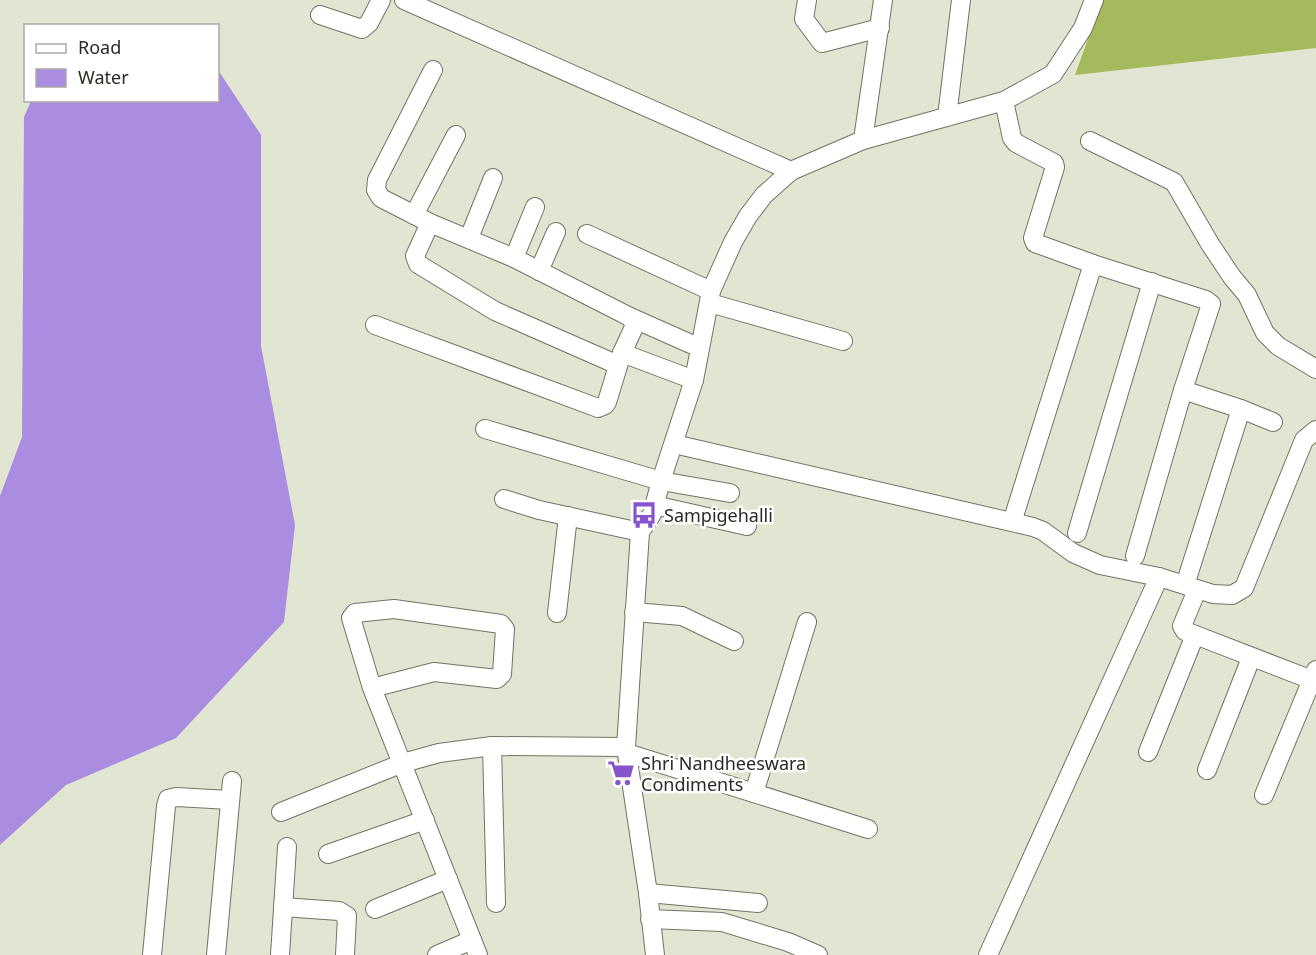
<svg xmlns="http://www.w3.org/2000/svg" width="1316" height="955" viewBox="0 0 1316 955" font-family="'Noto Sans',sans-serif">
	<rect width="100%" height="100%" fill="#e1e6d2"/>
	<!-- forest -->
	<path fill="#a5ba5c" d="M 1102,0 L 1316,0 L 1316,48 L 1075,75 Z"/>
	<!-- water -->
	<path fill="#aa8de1" d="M 218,70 L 261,135 L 261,346 L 295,525 L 284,622 L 176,738 L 66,785 L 0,845 L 0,496 L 22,437 L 24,117 L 31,101 L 218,100 Z"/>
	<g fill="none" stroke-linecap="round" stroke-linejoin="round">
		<defs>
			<g id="minor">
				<path d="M 404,0 L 791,171"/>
				<path d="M 807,0 L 804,19 L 822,43 L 880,28"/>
				<path d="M 320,15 L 362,29 L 369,23 L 381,0"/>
				<path d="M 1004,101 L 1012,138 L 1016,143 L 1054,163 L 1055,167 L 1033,238 L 1035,243 L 1093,264 L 1206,300 L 1211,304 L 1183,390 L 1241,409 L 1185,585"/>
				<path d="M 947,117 L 961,0"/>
				<path d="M 863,140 L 883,0"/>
				<path d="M 1090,141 L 1174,182 L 1210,244 L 1232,277 L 1247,295 L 1265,333 L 1278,346 L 1316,369"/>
				<path d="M 414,215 L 456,135"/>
				<path d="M 430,223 L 415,256 L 418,264 L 495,311 L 618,365"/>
				<path d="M 587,234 L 711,291"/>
				<path d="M 469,238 L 493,178"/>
				<path d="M 514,258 L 535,207"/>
				<path d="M 539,271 L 556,232"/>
				<path d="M 710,303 L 843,341"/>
				<path d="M 630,317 L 700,348"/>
				<path d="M 375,325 L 598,408 L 605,405 L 607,402 L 622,353 L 634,327 L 634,323 L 630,317 L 514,258 L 430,223 L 381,198 L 376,190 L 377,180 L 433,70"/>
				<path d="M 622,353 L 694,380"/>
				<path d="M 1241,409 L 1273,422"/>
				<path d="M 485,429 L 661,481 L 730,493"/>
				<path d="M 674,444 L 1033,527 L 1043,531 L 1073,553 L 1100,565 L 1159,577 L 1213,594 L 1232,595 L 1244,588 L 1304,440 L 1316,430"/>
				<path d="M 504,499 L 539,510 L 640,532"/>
				<path d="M 654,505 L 747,526"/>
				<path d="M 1014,516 L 1093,264"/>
				<path d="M 1077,533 L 1152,282"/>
				<path d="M 1135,556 L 1183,390"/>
				<path d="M 1197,590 L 1182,626 L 1185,631 L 1312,680"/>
				<path d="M 634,612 L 682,616 L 734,641"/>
				<path d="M 557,613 L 568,516"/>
				<path d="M 372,688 L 434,672 L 497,679 L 502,674 L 505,629 L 501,624 L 394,609 L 355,613 L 351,618 L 372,688 L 478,955"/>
				<path d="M 492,746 L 496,903"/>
				<path d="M 1148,752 L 1195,635"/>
				<path d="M 627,753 L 868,829"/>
				<path d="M 1207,770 L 1251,658"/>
				<path d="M 754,793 L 807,622"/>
				<path d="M 1264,795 L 1316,670"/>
				<path d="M 281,812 L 403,763 L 439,753 L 492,746 L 626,747"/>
				<path d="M 328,854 L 425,820"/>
				<path d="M 648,893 L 758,903"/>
				<path d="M 283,907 L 339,911 L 347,916 L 345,955"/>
				<path d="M 375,909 L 448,879"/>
				<path d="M 650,919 L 722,922 L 788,942 L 818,955"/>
				<path d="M 152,955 L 166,806 L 168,799 L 176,797 L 230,800"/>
				<path d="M 216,955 L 232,781"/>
				<path d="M 280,955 L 287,847"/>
				<path d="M 437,955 L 472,940"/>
				<path d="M 655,955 L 648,893 L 626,747 L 640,532 L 652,514 L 661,481 L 694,380 L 711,291 L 733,242 L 748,216 L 764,195 L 791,171 L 863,140 L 1004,101 L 1053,74 L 1083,28 L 1094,0"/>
				<path d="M 988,955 L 1159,577"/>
			</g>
		</defs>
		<!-- minor casing -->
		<use href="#minor" stroke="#707563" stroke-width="20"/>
		<!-- minor -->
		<use href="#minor" stroke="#fff" stroke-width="18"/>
	</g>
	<!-- icons -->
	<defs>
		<symbol id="bus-bare" viewBox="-9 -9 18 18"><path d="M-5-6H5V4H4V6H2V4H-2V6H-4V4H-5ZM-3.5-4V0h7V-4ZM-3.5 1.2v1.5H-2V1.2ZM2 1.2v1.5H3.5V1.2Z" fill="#8654cd" stroke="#fff" stroke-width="2.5" paint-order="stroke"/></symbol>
		<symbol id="supermarket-bare" viewBox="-9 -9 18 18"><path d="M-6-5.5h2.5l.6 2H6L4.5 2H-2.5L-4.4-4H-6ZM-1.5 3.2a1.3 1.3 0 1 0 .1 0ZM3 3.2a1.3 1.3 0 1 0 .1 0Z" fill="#8654cd" stroke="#fff" stroke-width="2.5" paint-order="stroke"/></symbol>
	</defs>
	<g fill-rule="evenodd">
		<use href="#bus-bare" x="625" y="496" width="38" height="38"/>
		<use href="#supermarket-bare" x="602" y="754" width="38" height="38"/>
	</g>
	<g text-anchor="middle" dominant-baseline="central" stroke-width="5" stroke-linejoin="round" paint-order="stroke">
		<!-- poi labels -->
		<g font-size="18" fill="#292b23" stroke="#fff" text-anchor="start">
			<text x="664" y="515">Sampigehalli</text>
			<text x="641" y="763">Shri Nandheeswara<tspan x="641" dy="21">Condiments</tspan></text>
		</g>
	</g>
	<!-- legend -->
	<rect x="24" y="24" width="195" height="78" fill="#ffffff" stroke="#a9aaa7" stroke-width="1.5"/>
	<rect x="36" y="44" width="30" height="9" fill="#ffffff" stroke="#a9aaa7" stroke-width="1.5"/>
	<text x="78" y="54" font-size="18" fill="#292b23">Road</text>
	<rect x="36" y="69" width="30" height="18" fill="#aa8de1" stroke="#a9aaa7" stroke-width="1.5"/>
	<text x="78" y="84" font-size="18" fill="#292b23">Water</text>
</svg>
